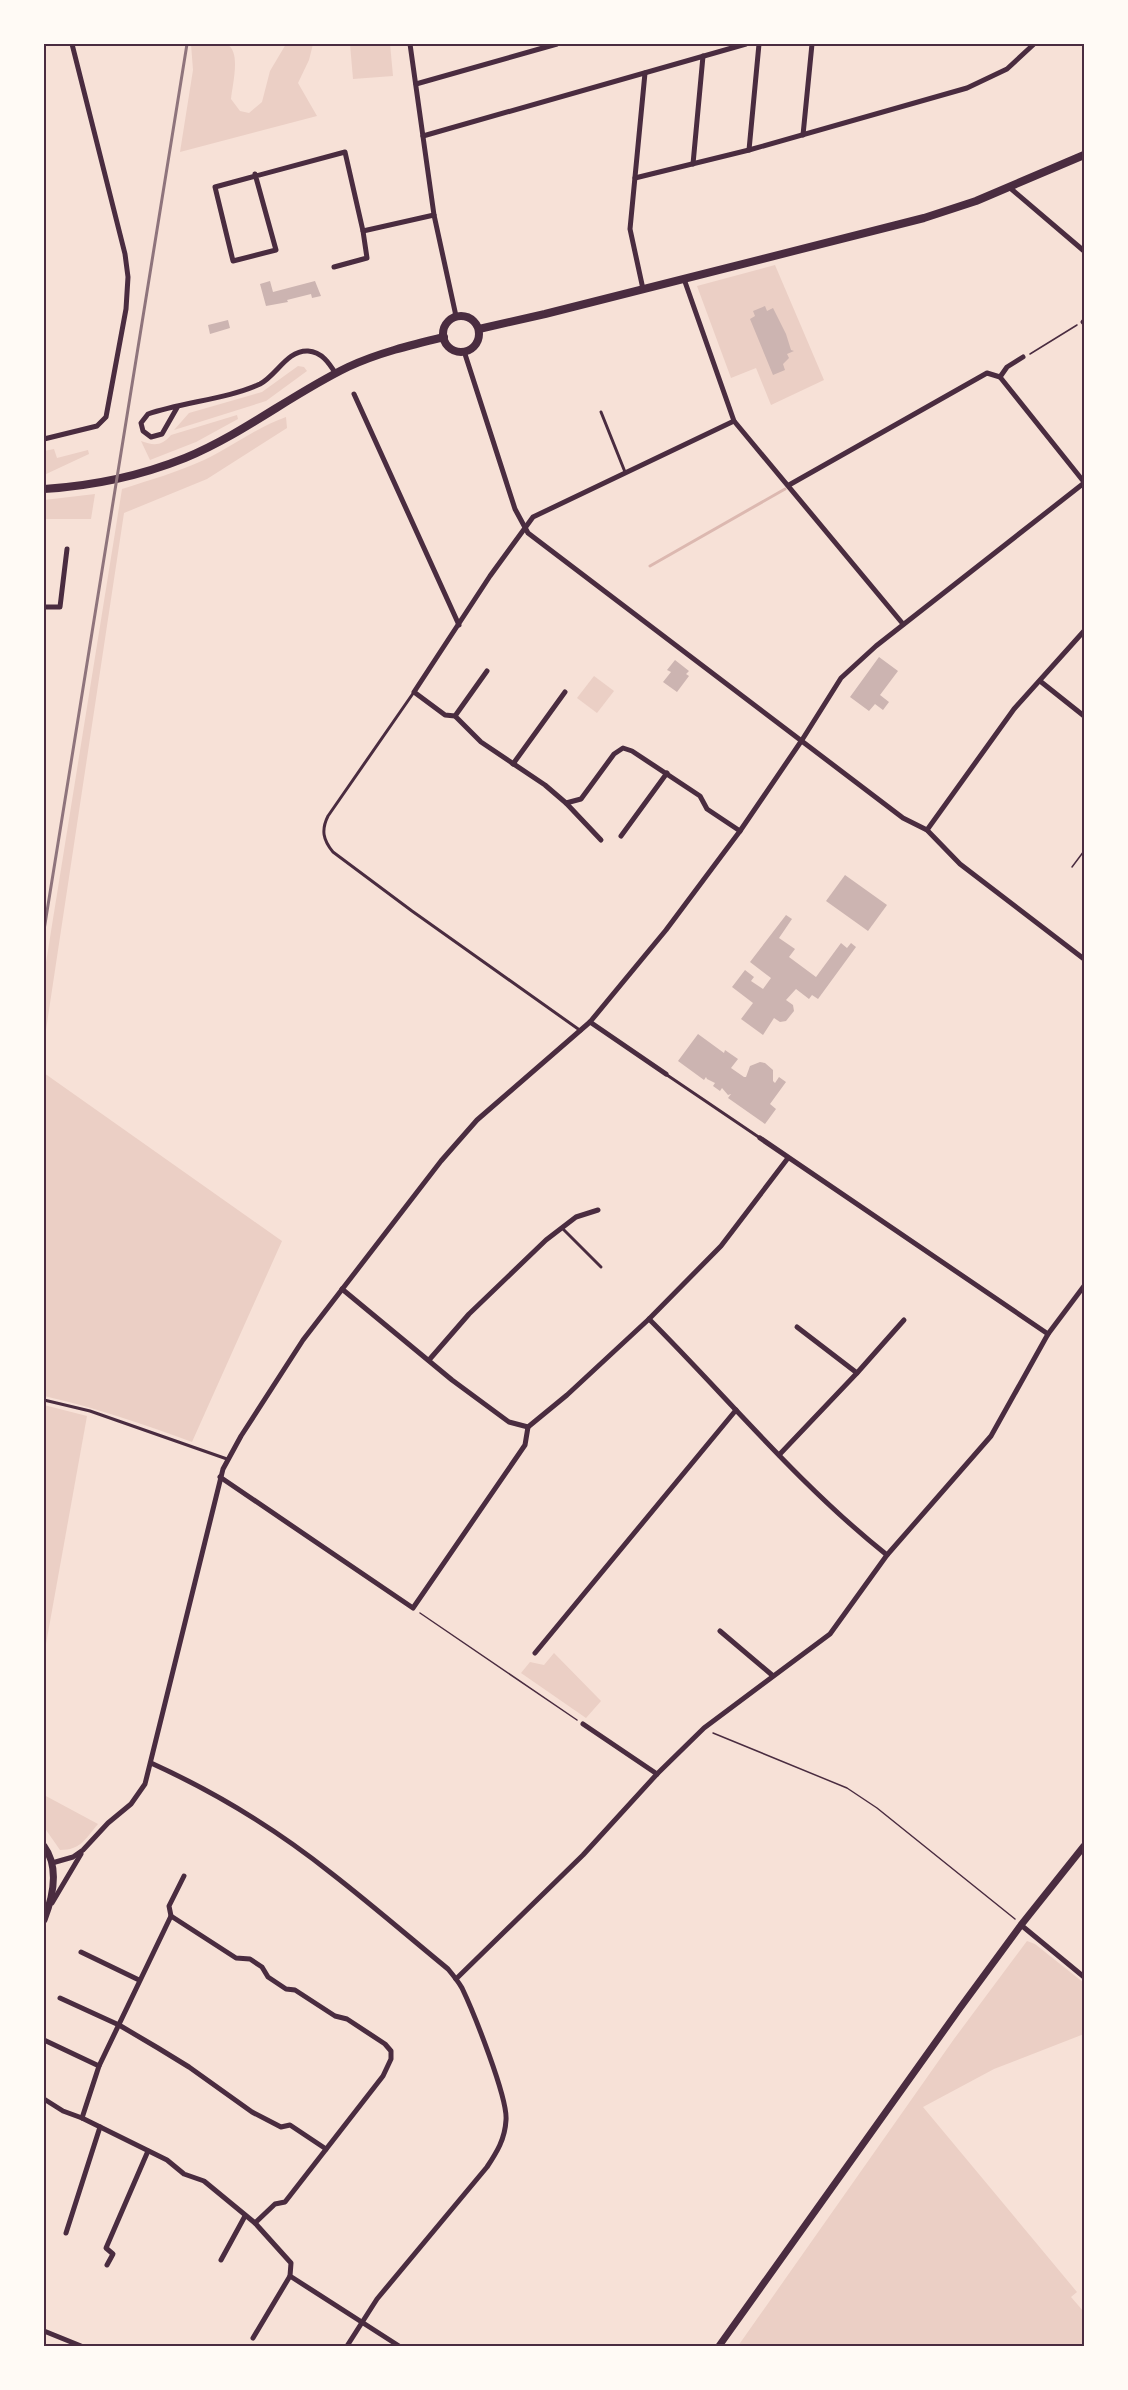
<svg xmlns="http://www.w3.org/2000/svg" width="1128" height="2390" viewBox="0 0 1128 2390" font-family="Roboto,sans-serif">
	<rect width="100%" height="100%" fill="#f7e1d7"/>
	<!-- green -->
	<g fill="#ebcfc5">
		<path d="M 191,44 C 201,43 217,40 226,44 C 242,50 232,86 231,99 L 240,111 L 249,113 L 262,102 L 270,71 L 286,44 L 313,44 L 309,60 L 298,83 L 317,116 L 180,152 L 193,70 Z"/>
		<path d="M 350,44 L 390,44 L 393,76 L 353,79 Z"/>
		<path d="M 775,265 L 824,380 L 771,405 L 756,368 L 731,378 L 697,286 Z"/>
		<path d="M 298,366 L 304,367 L 307,371 L 266,401 L 174,430 L 189,413 L 262,392 Z"/>
		<path d="M 237,415 L 238,419 L 196,442 L 150,460 L 141,441 C 154,446 162,446 171,435 Z"/>
		<path d="M 286,417 L 287,428 L 207,479 L 124,513 L 44,1043 L 44,975 L 122,489 C 150,480 178,472 204,460 C 232,447 257,427 286,417 Z"/>
		<path d="M 54,449 L 57,458 L 88,450 L 89,454 L 44,475 L 44,451 Z"/>
		<path d="M 95,494 L 91,519 L 44,519 L 44,500 Z"/>
		<path d="M 594,676 L 614,691 L 597,713 L 577,698 Z"/>
		<path d="M 44,1073 L 282,1241 L 192,1442 C 143,1424 94,1407 44,1396 Z"/>
		<path d="M 44,1405 L 87,1416 L 44,1655 Z"/>
		<path d="M 554,1653 L 601,1701 L 586,1718 L 521,1673 L 530,1662 L 544,1665 Z"/>
		<path d="M 44,1795 L 98,1824 C 85,1839 81,1850 60,1850 L 44,1827 Z"/>
		<path d="M 1027,1941 L 1035,1944 L 1084,1983 L 1084,2034 L 994,2069 L 923,2107 L 1077,2292 L 1071,2297 L 1084,2312 L 1084,2346 L 738,2346 L 954,2039 Z"/>
	</g>
	<g fill="none" stroke-linecap="round" stroke-linejoin="round">
		<!-- stream -->
		<path stroke="#dcb8b0" stroke-width="3" d="M 650,566 L 785,489"/>
	</g>
	<!-- building -->
	<g fill="#ccb4b1">
		<path d="M 270,281 L 273,292 L 315,281 L 321,296 L 312,298 L 311,294 L 287,300 L 288,302 L 266,306 L 260,284 Z"/>
		<path d="M 765,306 L 767,311 L 773,308 L 786,334 L 791,350 L 794,351 L 787,354 L 789,358 L 783,364 L 785,370 L 773,375 L 750,319 L 755,316 L 753,311 Z"/>
		<path d="M 228,320 L 230,328 L 210,334 L 208,325 Z"/>
		<path d="M 879,657 L 898,671 L 880,695 L 889,702 L 883,710 L 875,704 L 869,711 L 850,697 Z"/>
		<path d="M 675,660 L 689,671 L 686,674 L 689,676 L 677,692 L 663,682 L 671,672 L 667,670 Z"/>
		<path d="M 845,875 L 887,905 L 868,931 L 826,901 Z"/>
		<path d="M 786,915 L 792,919 L 779,938 L 795,949 L 789,957 L 816,977 L 841,943 L 847,948 L 851,943 L 856,947 L 818,999 L 812,995 L 809,999 L 796,989 L 786,1000 L 793,1005 L 794,1011 L 786,1021 L 780,1022 L 774,1018 L 763,1035 L 741,1019 L 753,1003 L 732,987 L 745,970 L 754,977 L 751,981 L 763,989 L 771,978 L 750,962 Z"/>
		<path d="M 698,1034 L 724,1053 L 725,1050 L 738,1059 L 731,1068 L 744,1077 L 746,1077 L 750,1066 L 760,1062 L 765,1063 L 773,1070 L 773,1081 L 775,1083 L 779,1077 L 786,1082 L 770,1104 L 776,1109 L 765,1124 L 728,1098 L 731,1094 L 728,1095 L 722,1088 L 720,1091 L 713,1086 L 715,1083 L 707,1079 L 706,1077 L 704,1080 L 678,1061 Z"/>
	</g>
	<g fill="none" stroke-linecap="round" stroke-linejoin="round">
		<!-- path -->
		<g stroke="#4a2c40" stroke-width="1.5">
			<path d="M 1030,354 L 1077,325"/>
			<path d="M 1072,867 L 1084,851"/>
			<path d="M 420,1613 L 577,1720"/>
			<path d="M 713,1733 L 847,1788 L 877,1808 L 1015,1919"/>
		</g>
		<!-- service -->
		<g stroke="#4a2c40" stroke-width="3">
			<path d="M 601,412 L 625,472"/>
			<path d="M 414,692 L 328,816 C 321,830 323,840 333,852 L 412,911 L 581,1031"/>
			<path d="M 667,1075 L 760,1138"/>
			<path d="M 562,1228 L 601,1267"/>
			<path d="M 44,1400 L 90,1411 L 227,1459"/>
		</g>
		<!-- minor -->
		<g stroke="#4a2c40" stroke-width="5">
			<path d="M 410,44 L 434,215 L 456,316"/>
			<path d="M 416,84 L 557,44"/>
			<path d="M 803,135 L 812,44"/>
			<path d="M 423,136 L 746,44"/>
			<path d="M 749,150 L 759,44"/>
			<path d="M 693,164 L 703,56"/>
			<path d="M 255,174 L 276,250 L 233,261 L 215,187 L 345,152 L 363,231 L 434,215"/>
			<path d="M 635,178 L 749,150 L 967,88 L 1007,69 L 1034,44"/>
			<path d="M 1009,187 L 1084,251"/>
			<path d="M 334,267 L 367,258 L 363,231"/>
			<path d="M 684,279 L 734,421 L 903,624"/>
			<path d="M 643,289 L 630,229 L 645,73"/>
			<path d="M 1083,322 L 1084,321"/>
			<path d="M 464,351 L 515,509 L 528,533 L 903,818 L 927,830 L 960,864 L 1084,959"/>
			<path d="M 1023,357 L 1007,367 L 1000,377 L 1084,482"/>
			<path d="M 354,394 L 459,625"/>
			<path d="M 178,406 L 162,434 L 151,437 L 143,431 L 141,423 L 148,414 C 182,402 228,399 260,384 C 277,375 287,350 308,351 C 322,352 329,363 336,374"/>
			<path d="M 734,421 L 533,517 L 490,576 L 414,692 L 445,715 L 455,716 L 481,742 L 545,785 L 566,803 L 581,799 L 614,754 L 623,748 L 632,751 L 700,796 L 707,809 L 740,831"/>
			<path d="M 44,439 L 97,426 L 106,417 L 126,309 L 128,277 L 125,254 L 72,44"/>
			<path d="M 789,485 L 987,373 L 1000,377"/>
			<path d="M 44,607 L 60,607 L 67,549"/>
			<path d="M 1040,681 L 1084,716"/>
			<path d="M 455,716 L 487,671"/>
			<path d="M 513,764 L 565,692"/>
			<path d="M 566,803 L 601,840"/>
			<path d="M 927,830 L 1014,709 L 1084,631"/>
			<path d="M 621,836 L 667,773"/>
			<path d="M 590,1022 L 666,1074"/>
			<path d="M 760,1138 L 1048,1334"/>
			<path d="M 342,1289 L 452,1380 L 509,1422 L 528,1427 L 567,1395 L 649,1319 L 721,1246 L 788,1158"/>
			<path d="M 649,1319 C 728,1398 799,1485 887,1555"/>
			<path d="M 797,1327 L 857,1373"/>
			<path d="M 429,1360 L 469,1314 L 546,1240 L 576,1217 L 598,1210"/>
			<path d="M 779,1455 L 857,1373 L 904,1320"/>
			<path d="M 220,1477 L 413,1608 L 525,1445 L 528,1427"/>
			<path d="M 720,1631 L 772,1675"/>
			<path d="M 535,1653 L 736,1410"/>
			<path d="M 583,1724 L 657,1774"/>
			<path d="M 151,1763 C 215,1792 277,1830 331,1873 C 371,1904 409,1937 448,1969 C 453,1975 458,1981 462,1988 C 473,2011 508,2098 506,2120 C 505,2139 497,2152 487,2167 L 377,2299 L 347,2346"/>
			<path d="M 52,1863 L 73,1857 L 83,1850 L 108,1823 L 131,1804 L 145,1784 L 223,1469 L 241,1436 L 303,1340 L 441,1161 L 477,1120 L 590,1022 L 666,930 L 740,831 L 802,740 L 841,678 L 876,646 L 1084,483"/>
			<path d="M 52,1903 L 81,1854"/>
			<path d="M 171,1916 L 169,1906 L 184,1876"/>
			<path d="M 1021,1925 L 1084,1977"/>
			<path d="M 81,1952 L 139,1980"/>
			<path d="M 456,1979 L 583,1855 L 657,1774 L 704,1728 L 830,1634 L 887,1555 L 991,1436 L 1048,1334 L 1084,1286"/>
			<path d="M 60,1998 L 119,2025 L 158,2048 L 189,2067 L 252,2112 L 281,2127 L 290,2125 L 326,2149"/>
			<path d="M 44,2040 L 99,2066"/>
			<path d="M 44,2099 L 63,2111 L 82,2118 L 167,2160 L 184,2174 L 204,2181 L 255,2223 L 291,2263 L 290,2276 L 399,2346"/>
			<path d="M 82,2118 L 99,2066 L 171,1916 L 236,1958 L 250,1959 L 262,1967 L 268,1977 L 286,1989 L 295,1990 L 335,2016 L 347,2019 L 385,2044 L 391,2051 L 391,2059 L 383,2076 L 285,2202 L 275,2204 L 255,2223"/>
			<path d="M 66,2233 L 100,2127"/>
			<path d="M 221,2260 L 245,2216"/>
			<path d="M 107,2265 L 113,2254 L 106,2248 L 148,2151"/>
			<path d="M 44,2331 L 81,2346"/>
			<path d="M 253,2338 L 290,2276"/>
		</g>
		<!-- tertiary -->
		<g stroke="#4a2c40" stroke-width="7">
			<path d="M 44,1846 C 60,1868 53,1897 44,1920"/>
			<path d="M 719,2346 L 960,2008 L 1021,1925 L 1084,1846"/>
		</g>
		<!-- secondary -->
		<g stroke="#4a2c40" stroke-width="8">
			<circle cx="461" cy="334" r="18"/>
			<path d="M 479,329 L 545,314 L 924,218 L 976,201 L 1084,155"/>
			<path d="M 44,489 C 92,486 140,476 185,458 C 243,434 292,394 348,367 C 378,353 411,345 444,337"/>
		</g>
		<!-- rail -->
		<path stroke="#8f747c" stroke-width="3" d="M 44,930 L 187,44"/>
	</g>
	<!-- border -->
	<rect width="1128" height="2390" fill="none" stroke="#fffaf5" stroke-width="90"/>
	<rect x="45" y="45" width="1038" height="2300" fill="none" stroke="#4a2c40" stroke-width="2"/>
</svg>
